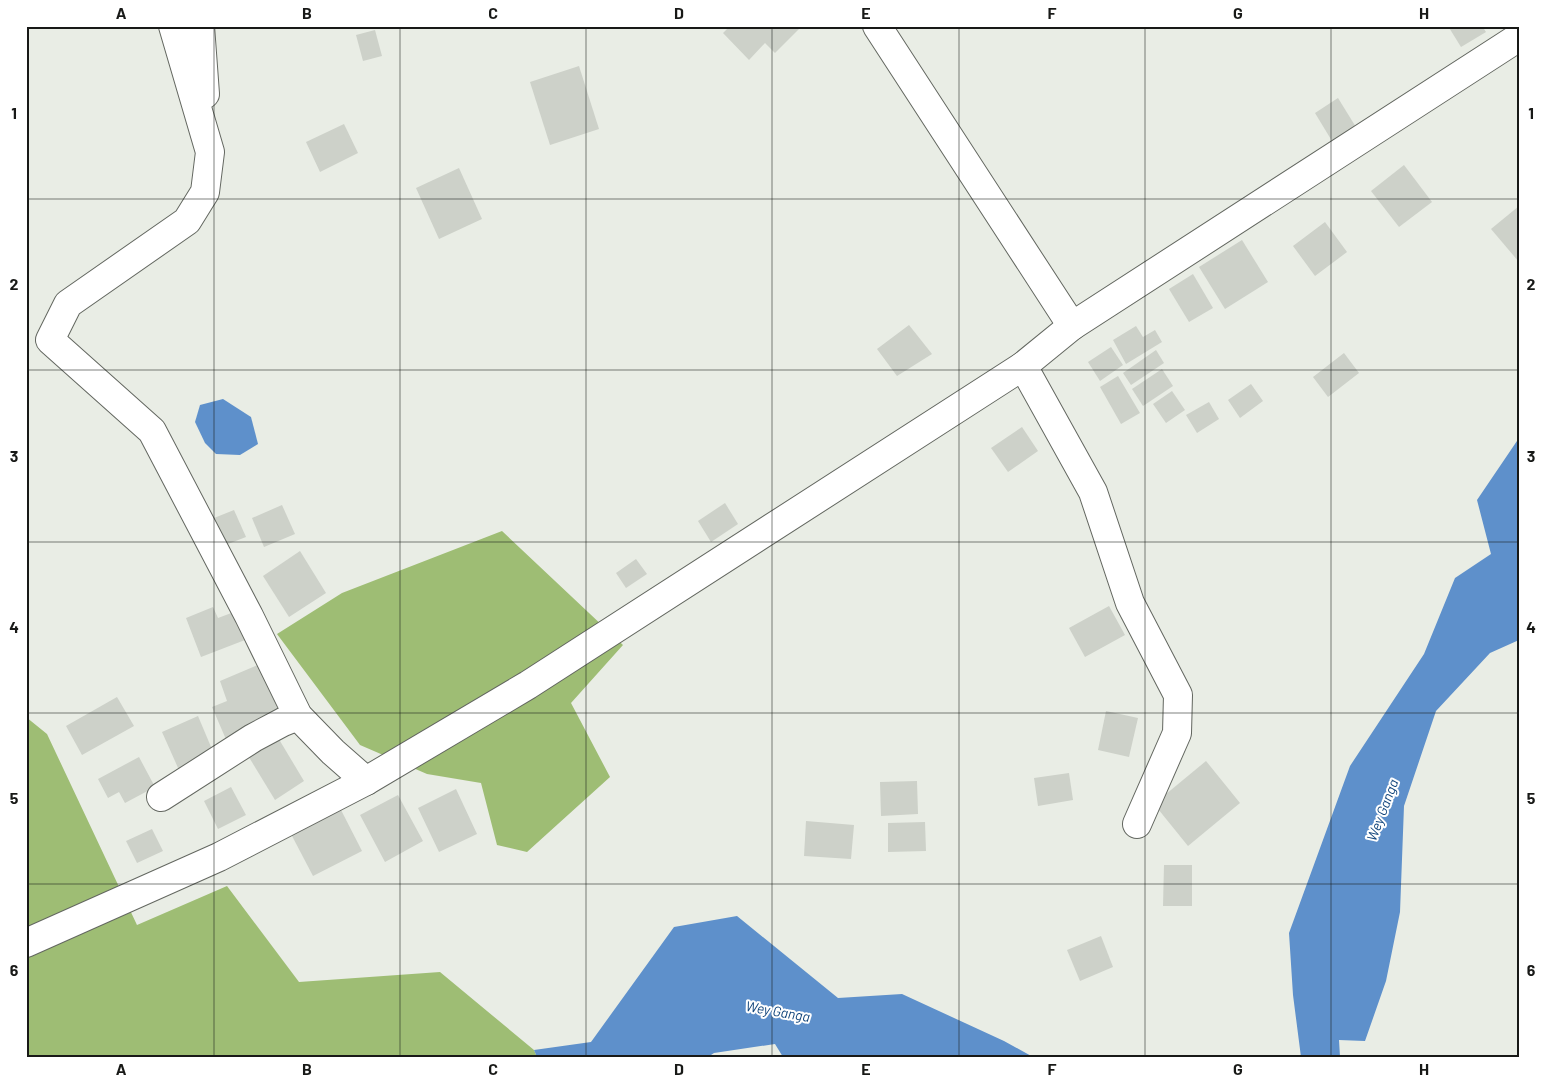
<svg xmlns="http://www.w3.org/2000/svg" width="1545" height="1083" viewBox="0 0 1545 1083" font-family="Barlow,sans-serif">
	<rect width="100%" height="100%" fill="#e9ede5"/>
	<!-- forest -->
	<g fill="#9ebd74">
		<path d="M 502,531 L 623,645 L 571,703 L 610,777 L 527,852 L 497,845 L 481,783 L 427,774 L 360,745 L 277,634 L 342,593 Z"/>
		<path d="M 26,717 L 47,734 L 137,925 L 227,886 L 299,982 L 440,972 L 534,1050 L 537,1057 L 26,1057 Z"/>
	</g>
	<!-- water -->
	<g fill="#5e90cb">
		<path d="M 223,399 L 251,417 L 258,444 L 240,455 L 216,454 L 205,443 L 195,422 L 200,405 Z"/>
		<path d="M 1519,438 L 1519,640 L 1490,653 L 1436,711 L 1404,806 L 1400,912 L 1386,981 L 1365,1041 L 1339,1040 L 1340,1057 L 1301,1057 L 1293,995 L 1289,933 L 1350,766 L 1424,654 L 1455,578 L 1491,554 L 1477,500 Z"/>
		<path d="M 737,916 L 838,998 L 902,994 L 1004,1041 L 1033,1057 L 783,1057 L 775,1044 L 714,1053 L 708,1057 L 537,1057 L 534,1050 L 591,1042 L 674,927 Z"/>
	</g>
	<!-- building -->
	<g fill="#cdd1c9">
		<path d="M 730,26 L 802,26 L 775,53 L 765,43 L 749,60 L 723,33 Z"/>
		<path d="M 1448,26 L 1482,26 L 1486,32 L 1461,47 Z"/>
		<path d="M 375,30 L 382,56 L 363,61 L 356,35 Z"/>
		<path d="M 579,66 L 599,129 L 550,145 L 530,82 Z"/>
		<path d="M 1338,98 L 1359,132 L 1335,146 L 1315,113 Z"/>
		<path d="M 344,124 L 358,153 L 320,172 L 306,142 Z"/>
		<path d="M 1404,165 L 1432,202 L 1399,227 L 1371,191 Z"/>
		<path d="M 459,168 L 482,219 L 439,239 L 416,188 Z"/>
		<path d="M 1519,206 L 1519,262 L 1491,229 Z"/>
		<path d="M 1325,222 L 1347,252 L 1315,276 L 1293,246 Z"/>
		<path d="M 1242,240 L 1268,282 L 1225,309 L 1199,267 Z"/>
		<path d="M 1193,274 L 1213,308 L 1189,322 L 1169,289 Z"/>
		<path d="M 909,325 L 932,354 L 897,376 L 877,349 Z"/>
		<path d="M 1136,326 L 1143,337 L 1155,330 L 1162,342 L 1126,364 L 1113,340 Z"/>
		<path d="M 1111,347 L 1123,365 L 1100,381 L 1088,362 Z"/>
		<path d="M 1156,350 L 1164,363 L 1131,385 L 1123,373 Z"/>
		<path d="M 1344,353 L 1359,373 L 1328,397 L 1313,377 Z"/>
		<path d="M 1162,369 L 1173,386 L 1143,406 L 1132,389 Z"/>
		<path d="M 1118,376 L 1140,413 L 1121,424 L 1100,387 Z"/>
		<path d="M 1251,384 L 1263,401 L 1240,418 L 1228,400 Z"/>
		<path d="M 1172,391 L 1185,410 L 1166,423 L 1153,404 Z"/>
		<path d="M 1209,402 L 1219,419 L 1197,433 L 1186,415 Z"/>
		<path d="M 1022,427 L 1038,451 L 1008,472 L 991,448 Z"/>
		<path d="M 725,503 L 738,524 L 711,542 L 698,521 Z"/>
		<path d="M 282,505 L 295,534 L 264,547 L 252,518 Z"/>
		<path d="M 234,510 L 246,537 L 220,547 L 209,520 Z"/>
		<path d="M 300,551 L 326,593 L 289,617 L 263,576 Z"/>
		<path d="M 636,559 L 647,574 L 626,588 L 616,573 Z"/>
		<path d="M 1109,606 L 1125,635 L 1085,657 L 1069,628 Z"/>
		<path d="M 213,607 L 218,618 L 234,612 L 245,640 L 201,657 L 186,618 Z"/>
		<path d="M 260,664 L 283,722 L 228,744 L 212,707 L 227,701 L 220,681 Z"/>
		<path d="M 117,697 L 134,726 L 82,755 L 66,726 Z"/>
		<path d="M 1106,711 L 1138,718 L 1129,757 L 1098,750 Z"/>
		<path d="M 198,716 L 214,754 L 179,770 L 162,732 Z"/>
		<path d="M 277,736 L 304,781 L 275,800 L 247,754 Z"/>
		<path d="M 139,757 L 155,787 L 125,803 L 119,792 L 108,798 L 98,779 Z"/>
		<path d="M 1206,761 L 1240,803 L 1188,846 L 1154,804 Z"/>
		<path d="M 1069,773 L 1073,800 L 1038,806 L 1034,778 Z"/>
		<path d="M 917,781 L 918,814 L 881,816 L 880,782 Z"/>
		<path d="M 231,787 L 246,815 L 218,829 L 204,801 Z"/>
		<path d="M 456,789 L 477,834 L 439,852 L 418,808 Z"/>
		<path d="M 398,795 L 423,841 L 385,862 L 360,815 Z"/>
		<path d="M 340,808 L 362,851 L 313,876 L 291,834 Z"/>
		<path d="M 806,821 L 854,825 L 851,859 L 804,856 Z"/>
		<path d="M 925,822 L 926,851 L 888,852 L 888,823 Z"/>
		<path d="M 152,829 L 163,851 L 137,863 L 126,841 Z"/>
		<path d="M 1164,865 L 1192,865 L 1192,906 L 1163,906 Z"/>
		<path d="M 1101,936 L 1113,967 L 1080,981 L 1067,950 Z"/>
	</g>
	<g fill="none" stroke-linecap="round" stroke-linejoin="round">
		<defs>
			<g id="minor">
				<path d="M 173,26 L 210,152 L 205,192 L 187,221 L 68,304 L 50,340 L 152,431 L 249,616 L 298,716 L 333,752 L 366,781"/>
				<path d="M 200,26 L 205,94"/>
				<path d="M 877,26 L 1072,326"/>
				<path d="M 1023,366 L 1093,492 L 1130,603 L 1178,695 L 1177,733 L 1137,824"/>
				<path d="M 161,797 L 253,738 L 283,722 L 298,716"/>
				<path d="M 26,943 L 219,857 L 366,781 L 528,685 L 1023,366 L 1072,326 L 1519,37"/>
			</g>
		</defs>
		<!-- minor casing -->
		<use href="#minor" stroke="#636760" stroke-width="30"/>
		<!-- minor -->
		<use href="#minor" stroke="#fff" stroke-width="28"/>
	</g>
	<!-- grid -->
	<path fill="none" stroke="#181917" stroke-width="1" stroke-opacity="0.55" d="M 214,26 L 214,1057M 400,26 L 400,1057M 586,26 L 586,1057M 772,26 L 772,1057M 959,26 L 959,1057M 1145,26 L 1145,1057M 1331,26 L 1331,1057M 26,199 L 1519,199M 26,370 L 1519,370M 26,542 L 1519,542M 26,713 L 1519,713M 26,884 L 1519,884"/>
	<g text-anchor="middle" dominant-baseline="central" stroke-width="4" stroke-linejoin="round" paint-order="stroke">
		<!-- water labels -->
		<g font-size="14" font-style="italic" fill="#11457c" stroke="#fff">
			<text transform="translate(1382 810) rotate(-69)">Wey Ganga</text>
			<text transform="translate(778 1011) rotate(10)">Wey Ganga</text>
		</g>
	</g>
	<!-- border -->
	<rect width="1545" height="1083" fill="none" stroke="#ffffff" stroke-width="55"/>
	<rect x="28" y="28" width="1490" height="1028" fill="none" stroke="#181917" stroke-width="2"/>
	<g font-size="16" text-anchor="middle" font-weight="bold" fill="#181917">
		<text x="121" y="19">A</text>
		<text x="307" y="19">B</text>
		<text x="493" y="19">C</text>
		<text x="679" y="19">D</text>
		<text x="866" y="19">E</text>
		<text x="1052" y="19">F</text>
		<text x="1238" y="19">G</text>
		<text x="1424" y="19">H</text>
		<text x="14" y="119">1</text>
		<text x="1531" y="119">1</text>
		<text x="14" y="290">2</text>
		<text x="1531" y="290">2</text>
		<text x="14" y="462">3</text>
		<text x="1531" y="462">3</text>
		<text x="14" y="633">4</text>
		<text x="1531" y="633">4</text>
		<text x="14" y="804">5</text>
		<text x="1531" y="804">5</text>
		<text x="14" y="976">6</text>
		<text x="1531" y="976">6</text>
		<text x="121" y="1075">A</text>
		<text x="307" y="1075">B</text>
		<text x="493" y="1075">C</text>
		<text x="679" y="1075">D</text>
		<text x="866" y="1075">E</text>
		<text x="1052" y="1075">F</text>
		<text x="1238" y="1075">G</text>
		<text x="1424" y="1075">H</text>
	</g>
</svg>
